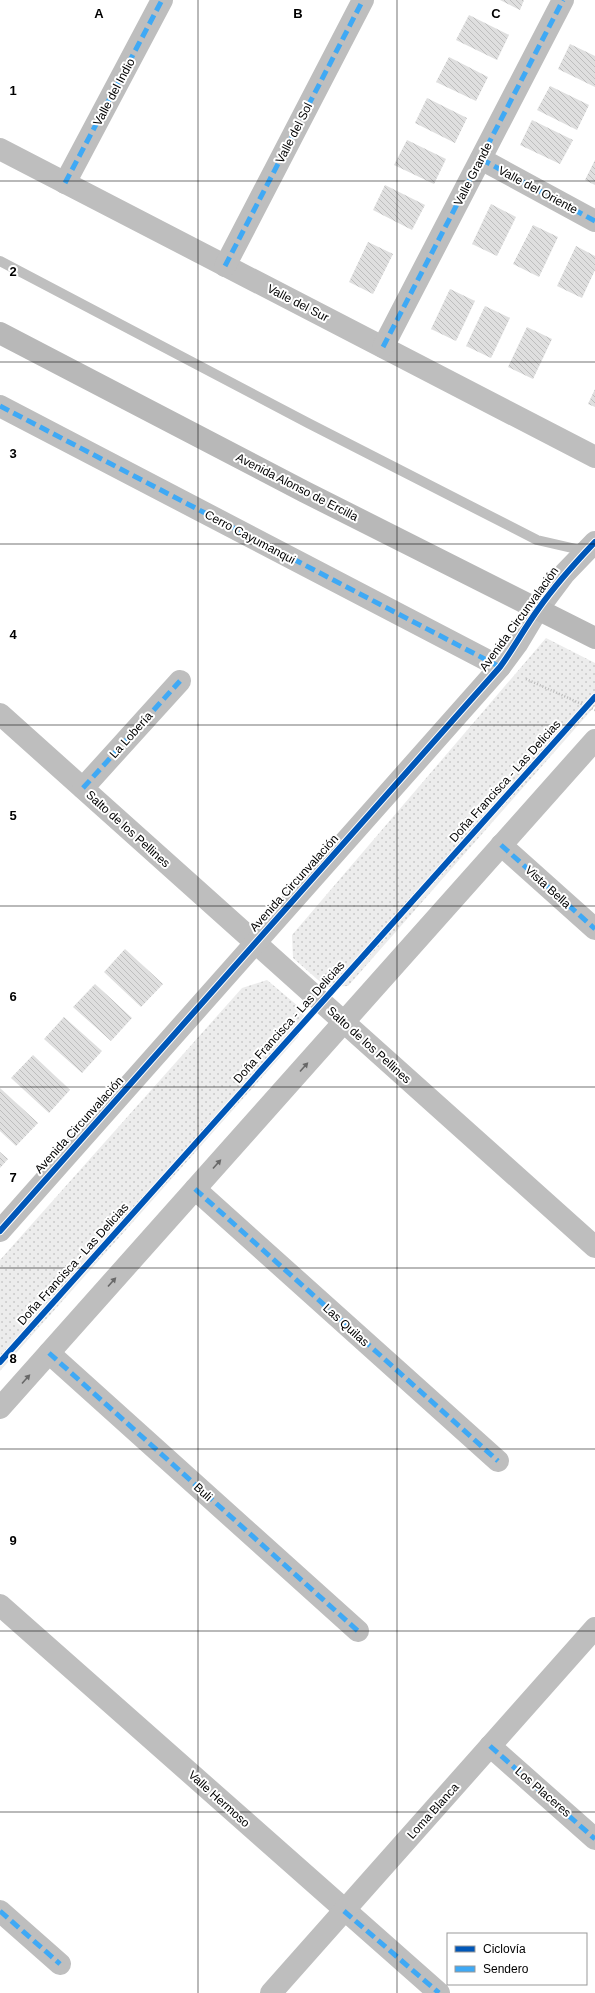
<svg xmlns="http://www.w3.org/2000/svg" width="595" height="1993" viewBox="0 0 595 1993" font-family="Arial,sans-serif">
	<defs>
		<pattern id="grass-dots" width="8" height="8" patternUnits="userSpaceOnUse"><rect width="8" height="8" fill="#ececec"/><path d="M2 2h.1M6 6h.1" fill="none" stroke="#c9c9c9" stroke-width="1.8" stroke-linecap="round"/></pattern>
		<pattern id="building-back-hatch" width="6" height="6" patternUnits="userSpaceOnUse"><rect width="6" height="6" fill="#dfdfdf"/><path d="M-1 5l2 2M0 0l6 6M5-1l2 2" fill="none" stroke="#bebebe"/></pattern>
	</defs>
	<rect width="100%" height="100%" fill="#fff"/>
	<!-- grass -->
	<g fill="url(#grass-dots)">
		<path d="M 546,638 L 595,663 L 595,706 L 348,986 L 326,987 L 293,958 L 292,935 Z"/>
		<path d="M 267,980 L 305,1012 L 298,1037 L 0,1371 L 0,1260 L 242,988 Z"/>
	</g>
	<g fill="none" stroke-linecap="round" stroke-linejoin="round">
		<!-- stream -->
		<path stroke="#bfbfbf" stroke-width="10" d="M 0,261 L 308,423 L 537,540 L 585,551"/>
	</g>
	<!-- building -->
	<g fill="url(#building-back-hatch)">
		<path d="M 500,0 L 524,0 L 520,10 Z"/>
		<path d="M 469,15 L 509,35 L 497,60 L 456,40 Z"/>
		<path d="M 570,44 L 595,56 L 595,87 L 558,69 Z"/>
		<path d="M 449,57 L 488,77 L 476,101 L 436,82 Z"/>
		<path d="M 550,86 L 589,105 L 577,130 L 537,110 Z"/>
		<path d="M 427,98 L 467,118 L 455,143 L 415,123 Z"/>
		<path d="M 532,120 L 573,140 L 560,164 L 520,145 Z"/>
		<path d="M 407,140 L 446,159 L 434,184 L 394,165 Z"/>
		<path d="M 595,160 L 595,185 L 585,180 Z"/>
		<path d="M 385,185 L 425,205 L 412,230 L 373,210 Z"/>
		<path d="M 491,204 L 516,217 L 497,256 L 472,244 Z"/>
		<path d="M 533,225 L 558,237 L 539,277 L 513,264 Z"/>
		<path d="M 368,242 L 393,254 L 373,294 L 349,282 Z"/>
		<path d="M 576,246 L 595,256 L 595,270 L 582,298 L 557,286 Z"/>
		<path d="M 450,289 L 475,301 L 456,341 L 431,329 Z"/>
		<path d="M 485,306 L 510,318 L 491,358 L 466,346 Z"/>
		<path d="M 527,327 L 552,339 L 533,379 L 508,367 Z"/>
		<path d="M 595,389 L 595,407 L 588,404 Z"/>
		<path d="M 125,949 L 163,984 L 141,1007 L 104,972 Z"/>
		<path d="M 95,984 L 132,1018 L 111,1041 L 73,1007 Z"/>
		<path d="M 64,1017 L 102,1051 L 82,1073 L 44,1039 Z"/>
		<path d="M 33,1055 L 70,1090 L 49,1113 L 11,1078 Z"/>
		<path d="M 0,1088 L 38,1123 L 16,1146 L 0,1131 Z"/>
		<path d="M 0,1152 L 8,1159 L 0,1168 Z"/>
	</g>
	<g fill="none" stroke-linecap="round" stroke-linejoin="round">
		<!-- path -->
		<path stroke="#b9b9b9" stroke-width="2.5" stroke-dasharray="1 2" stroke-linecap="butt" d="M 526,679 L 595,710"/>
		<!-- minor -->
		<g stroke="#bebebe" stroke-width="22">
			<path d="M 0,149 L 595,457"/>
			<path d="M 481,159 L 595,221"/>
			<path d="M 65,183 L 162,0"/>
			<path d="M 225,266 L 363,0"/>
			<path d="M 383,347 L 563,0"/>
			<path d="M 0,406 L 500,667"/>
			<path d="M 0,714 L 595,1247"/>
			<path d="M 83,788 L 180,681"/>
			<path d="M 501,845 L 595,929"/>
			<path d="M 195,1189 L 498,1461"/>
			<path d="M 0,1231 L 500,667 L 517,644 L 538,609"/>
			<path d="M 49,1353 L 358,1631"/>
			<path d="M 0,1408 L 595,740"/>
			<path d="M 0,1605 L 439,1993"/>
			<path d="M 490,1746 L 595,1839"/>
			<path d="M 0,1911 L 60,1964"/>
			<path d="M 271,1993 L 595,1628"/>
		</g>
		<!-- tertiary -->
		<path stroke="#bebebe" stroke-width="22" d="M 538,609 L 565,573 L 595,542"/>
		<!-- secondary -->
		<path stroke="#b8b8b8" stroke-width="22" d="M 0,333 L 305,492 L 595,638"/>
		<!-- quiet -->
		<g stroke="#3fa9f5" stroke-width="5" stroke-dasharray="10 5" stroke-linecap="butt">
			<path d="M 481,159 L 595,221"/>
			<path d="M 65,183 L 162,0"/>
			<path d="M 225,266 L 363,0"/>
			<path d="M 383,347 L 563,0"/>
			<path d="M 0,406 L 500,667"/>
			<path d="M 83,788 L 180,681"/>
			<path d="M 501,845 L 595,929"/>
			<path d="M 195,1189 L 498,1461"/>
			<path d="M 49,1353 L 358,1631"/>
			<path d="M 490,1746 L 595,1839"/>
			<path d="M 0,1911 L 60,1964"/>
			<path d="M 344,1911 L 439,1993"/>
		</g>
		<defs>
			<g id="cycleway">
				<path d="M 0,1231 L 500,667 C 514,648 525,627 539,608 C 556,584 575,563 595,542"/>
				<path d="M 0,1362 L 595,697"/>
			</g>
		</defs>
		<!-- cycleway casing -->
		<use href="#cycleway" stroke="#fff" stroke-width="8"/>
		<!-- cycleway -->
		<use href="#cycleway" stroke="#0057b8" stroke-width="6"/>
	</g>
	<!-- one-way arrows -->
	<defs><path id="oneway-solid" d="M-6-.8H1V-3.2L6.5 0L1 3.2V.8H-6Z"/></defs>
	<g fill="#686868">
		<use href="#oneway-solid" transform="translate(304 1067) rotate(-48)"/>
		<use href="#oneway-solid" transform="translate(217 1164) rotate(-48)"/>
		<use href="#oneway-solid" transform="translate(112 1282) rotate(-48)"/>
		<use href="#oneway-solid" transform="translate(26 1379) rotate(-48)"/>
	</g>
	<!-- grid -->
	<path fill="none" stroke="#000" stroke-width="1" stroke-opacity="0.55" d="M 198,0 L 198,1993M 397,0 L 397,1993M 0,181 L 595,181M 0,362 L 595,362M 0,544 L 595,544M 0,725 L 595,725M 0,906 L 595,906M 0,1087 L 595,1087M 0,1268 L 595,1268M 0,1449 L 595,1449M 0,1631 L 595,1631M 0,1812 L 595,1812"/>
	<g text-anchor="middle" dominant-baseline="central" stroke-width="4" stroke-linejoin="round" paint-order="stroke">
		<!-- street labels -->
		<g font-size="12" fill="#000" stroke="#fff">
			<text transform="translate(114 92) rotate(-62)">Valle del Indio</text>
			<text transform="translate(294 133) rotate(-63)">Valle del Sol</text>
			<text transform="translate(473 174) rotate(-63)">Valle Grande</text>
			<text transform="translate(538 190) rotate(28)">Valle del Oriente</text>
			<text transform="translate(298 303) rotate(27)">Valle del Sur</text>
			<text transform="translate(297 487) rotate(27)">Avenida Alonso de Ercilla</text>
			<text transform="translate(250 537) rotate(28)">Cerro Cayumanqui</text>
			<text transform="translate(519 619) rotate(-54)">Avenida Circunvalación</text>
			<text transform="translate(131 735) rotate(-48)">La Lobería</text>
			<text transform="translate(505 781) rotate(-48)">Doña Francisca - Las Delicias</text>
			<text transform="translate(128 829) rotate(42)">Salto de los Pellines</text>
			<text transform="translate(294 883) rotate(-48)">Avenida Circunvalación</text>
			<text transform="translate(548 887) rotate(42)">Vista Bella</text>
			<text transform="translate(289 1022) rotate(-48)">Doña Francisca - Las Delicias</text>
			<text transform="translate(369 1045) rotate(42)">Salto de los Pellines</text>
			<text transform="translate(79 1125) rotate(-48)">Avenida Circunvalación</text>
			<text transform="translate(73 1264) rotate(-48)">Doña Francisca - Las Delicias</text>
			<text transform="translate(346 1325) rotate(42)">Las Quilas</text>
			<text transform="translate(203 1492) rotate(42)">Buli</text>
			<text transform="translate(543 1792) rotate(41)">Los Placeres</text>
			<text transform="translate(219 1799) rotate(42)">Valle Hermoso</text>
			<text transform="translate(433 1811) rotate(-48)">Loma Blanca</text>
		</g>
	</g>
	<g font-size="13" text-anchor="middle" font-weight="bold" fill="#000" stroke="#fff" stroke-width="4" stroke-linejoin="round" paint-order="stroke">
		<text x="99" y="18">A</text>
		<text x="298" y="18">B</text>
		<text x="496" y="18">C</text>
		<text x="13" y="95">1</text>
		<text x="13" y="276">2</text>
		<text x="13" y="458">3</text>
		<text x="13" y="639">4</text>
		<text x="13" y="820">5</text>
		<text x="13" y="1001">6</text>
		<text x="13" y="1182">7</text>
		<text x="13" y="1363">8</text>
		<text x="13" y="1545">9</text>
	</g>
	<!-- legend -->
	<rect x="447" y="1933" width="140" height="52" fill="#ffffff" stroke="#999999"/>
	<rect x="455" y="1946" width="20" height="6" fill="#0057b8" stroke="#999999"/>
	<text x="483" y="1953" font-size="12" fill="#000000">Ciclovía</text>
	<rect x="455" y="1966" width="20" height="6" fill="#3fa9f5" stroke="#999999"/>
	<text x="483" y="1973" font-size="12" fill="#000000">Sendero</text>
</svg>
